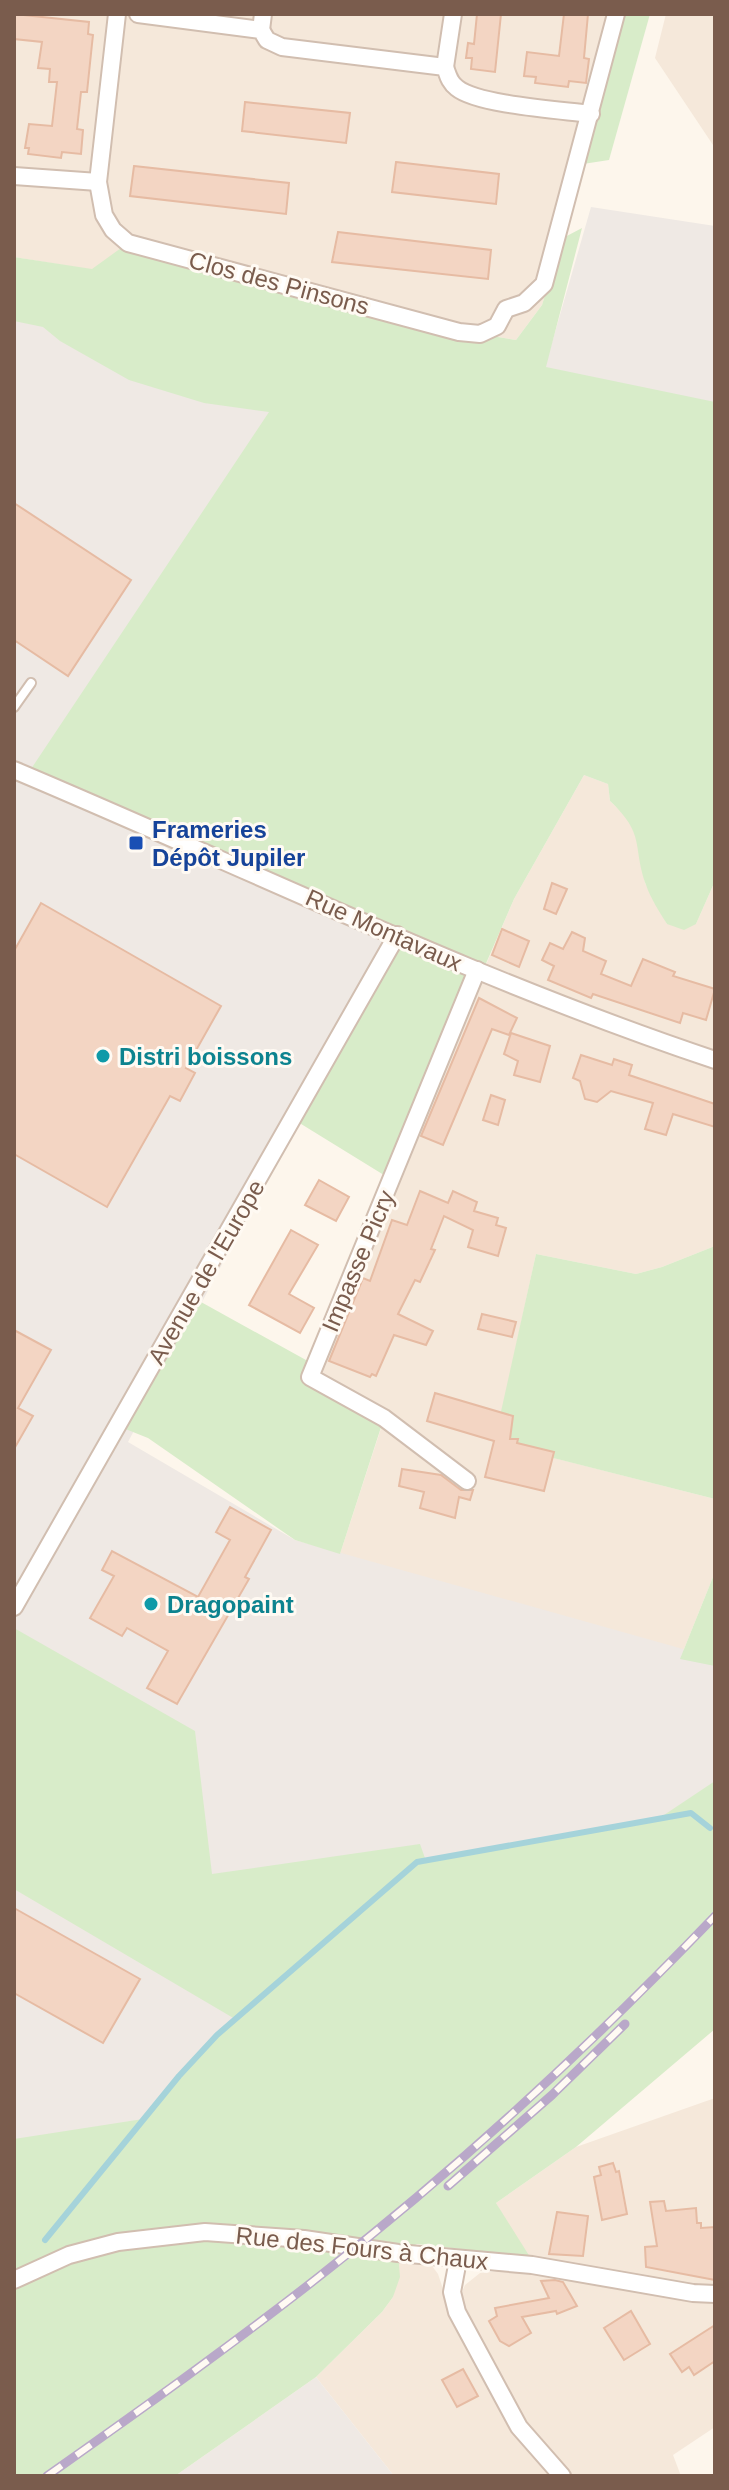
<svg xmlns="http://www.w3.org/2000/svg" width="729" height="2490" viewBox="0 0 729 2490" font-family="Arial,sans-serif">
	<rect width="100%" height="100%" fill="#fdf6ec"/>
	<!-- residential -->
	<g fill="#f5e8da">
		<path d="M 14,14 L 623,14 L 563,238 L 542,305 L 516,340 L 14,257 Z"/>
		<path d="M 666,14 L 715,14 L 715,148 L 655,58 Z"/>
		<path d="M 584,775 L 608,784 L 610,801 L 628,818 L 639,843 L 645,883 L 667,924 L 696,924 L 715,881 L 715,1246 L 662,1267 L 636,1274 L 536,1254 L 495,1443 L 715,1499 L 715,1572 L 680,1659 L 340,1554 L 384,1419 L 310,1377 L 514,899 Z"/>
		<path d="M 715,2098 L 715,2427 L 673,2455 L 681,2476 L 394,2476 L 316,2377 L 382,2312 L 393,2297 L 399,2260 L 421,2261 L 432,2266 L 438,2274 L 444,2292 L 461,2294 L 465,2285 L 480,2273 L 504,2271 L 531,2273 L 496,2203 L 576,2147 Z"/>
	</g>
	<!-- industrial -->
	<g fill="#efe9e4">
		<path d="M 591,207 L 715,226 L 715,800 L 608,784 L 584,775 L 472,968 L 396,935 L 128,1442 L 295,1540 L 715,1658 L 715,1797 L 14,2476 L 14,258 L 545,367 Z"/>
		<path d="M 316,2377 L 394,2476 L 175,2476 Z"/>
	</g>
	<!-- green -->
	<g fill="#d8ecc9">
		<path d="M 623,14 L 650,14 L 609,160 L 583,164 Z"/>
		<path d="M 582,228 L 546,367 L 715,402 L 715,881 L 696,924 L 684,930 L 667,924 C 659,911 651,899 646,885 C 632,845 646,835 610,801 L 608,784 L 584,775 L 514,899 L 392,1180 L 293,1119 L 397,935 L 27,775 L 269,412 L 204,403 L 129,380 L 60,341 L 43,327 L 14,321 L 14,257 L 92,269 L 128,243 L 480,334 L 516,340 L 542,305 L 563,238 Z"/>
		<path d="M 715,1246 L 715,1499 L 494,1443 L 536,1254 L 636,1274 L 662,1267 Z"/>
		<path d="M 192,1297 L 315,1365 L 310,1378 L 384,1418 L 340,1554 L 295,1540 L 148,1438 L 118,1426 Z"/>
		<path d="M 715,1572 L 715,1666 L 680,1659 Z"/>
		<path d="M 14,1628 L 195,1731 L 212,1874 L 420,1844 L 426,1861 L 658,1819 L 715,1781 L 715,2029 L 576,2147 L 496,2203 L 530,2257 L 417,2244 L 398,2253 L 400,2277 L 393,2297 L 382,2312 L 316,2377 L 175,2476 L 14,2476 L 14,2139 L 143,2119 L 179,2076 L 235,2019 L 14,1889 Z"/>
	</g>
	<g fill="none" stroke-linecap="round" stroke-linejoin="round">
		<!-- stream -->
		<path stroke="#a5d3da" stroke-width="6" d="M 45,2240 L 179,2076 L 217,2035 L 417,1862 L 691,1813 L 710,1828"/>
	</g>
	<!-- building -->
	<g fill="#f3d5c3" stroke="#e6bba3" stroke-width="2">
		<path d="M 14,14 L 89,22 L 88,34 L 93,35 L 92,44 L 87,92 L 81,92 L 77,129 L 83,130 L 81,154 L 62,152 L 61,158 L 28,154 L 29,148 L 25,148 L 29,124 L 52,126 L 57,82 L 49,82 L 50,69 L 38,68 L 42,42 L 14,39 Z"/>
		<path d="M 477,14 L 501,14 L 495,72 L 471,69 L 472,58 L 466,58 L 468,43 L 474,44 Z"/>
		<path d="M 564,14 L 588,14 L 584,58 L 589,59 L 586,83 L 569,81 L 568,87 L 535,83 L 536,77 L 524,76 L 527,52 L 559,56 Z"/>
		<path d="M 245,102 L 350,113 L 346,143 L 242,131 Z"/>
		<path d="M 396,162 L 499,174 L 496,204 L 392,192 Z"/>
		<path d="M 134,166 L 289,183 L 286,214 L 130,196 Z"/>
		<path d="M 338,232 L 491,250 L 488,279 L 332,262 Z"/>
		<path d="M 14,503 L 131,580 L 68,676 L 14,640 Z"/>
		<path d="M 552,883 L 567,889 L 556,914 L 544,909 Z"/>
		<path d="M 41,903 L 221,1006 L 186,1068 L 195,1073 L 180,1101 L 170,1096 L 107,1207 L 14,1154 L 14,951 Z"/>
		<path d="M 502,929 L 529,941 L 519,967 L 492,955 Z"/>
		<path d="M 572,932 L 585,938 L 583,951 L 606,961 L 601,974 L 631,986 L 643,959 L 675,972 L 673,976 L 715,989 L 706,1020 L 683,1013 L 680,1023 L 593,994 L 591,998 L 548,980 L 554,966 L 542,960 L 550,943 L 563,949 Z"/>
		<path d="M 479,998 L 517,1018 L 509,1035 L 492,1029 L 443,1145 L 421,1136 Z"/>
		<path d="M 511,1033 L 550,1046 L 540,1082 L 514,1075 L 518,1061 L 504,1054 Z"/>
		<path d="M 581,1055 L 612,1065 L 614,1059 L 632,1065 L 629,1075 L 715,1104 L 715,1127 L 673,1114 L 666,1135 L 645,1129 L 653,1103 L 611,1091 L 597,1102 L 585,1099 L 580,1081 L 573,1078 Z"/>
		<path d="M 491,1095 L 505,1100 L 498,1125 L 483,1120 Z"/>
		<path d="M 319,1180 L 349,1197 L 336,1221 L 305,1205 Z"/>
		<path d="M 420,1191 L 448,1203 L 453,1191 L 477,1202 L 474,1211 L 498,1218 L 496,1225 L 506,1228 L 498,1256 L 468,1247 L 473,1230 L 444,1216 L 431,1249 L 435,1250 L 420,1282 L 415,1280 L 398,1314 L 433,1331 L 426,1345 L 394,1335 L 376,1376 L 372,1374 L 370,1377 L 329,1361 L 363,1278 L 370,1281 L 392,1220 L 407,1225 Z"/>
		<path d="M 291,1230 L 318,1245 L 289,1294 L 314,1308 L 300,1333 L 249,1305 Z"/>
		<path d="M 482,1314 L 516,1322 L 512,1337 L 478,1329 Z"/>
		<path d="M 14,1330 L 51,1350 L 18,1408 L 33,1416 L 14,1449 Z"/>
		<path d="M 435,1393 L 513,1416 L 510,1439 L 518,1439 L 517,1443 L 554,1452 L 544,1491 L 485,1477 L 494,1441 L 427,1421 Z"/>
		<path d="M 402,1469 L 441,1475 L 461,1490 L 473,1490 L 470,1500 L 459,1497 L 455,1518 L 420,1508 L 424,1492 L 399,1486 Z"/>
		<path d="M 230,1507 L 271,1530 L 245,1577 L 249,1579 L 177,1704 L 147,1688 L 168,1651 L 127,1628 L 122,1636 L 90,1618 L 114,1576 L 102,1570 L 112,1551 L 198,1597 L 230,1540 L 216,1532 Z"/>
		<path d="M 14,1908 L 140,1979 L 103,2043 L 14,1993 Z"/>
		<path d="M 613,2163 L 616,2172 L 619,2171 L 627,2214 L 602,2220 L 594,2177 L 601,2175 L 599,2167 Z"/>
		<path d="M 664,2201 L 666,2211 L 696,2208 L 697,2223 L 701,2223 L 701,2228 L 715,2227 L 715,2280 L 646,2267 L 645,2247 L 657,2246 L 650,2202 Z"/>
		<path d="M 557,2212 L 588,2216 L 583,2256 L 549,2254 Z"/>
		<path d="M 555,2280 L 563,2282 L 577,2306 L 557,2314 L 556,2311 L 522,2317 L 531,2333 L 509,2346 L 500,2341 L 489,2321 L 497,2316 L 495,2308 L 549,2298 L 541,2281 Z"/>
		<path d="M 631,2311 L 650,2344 L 624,2360 L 604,2328 Z"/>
		<path d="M 715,2325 L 715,2361 L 694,2375 L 689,2367 L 682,2372 L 670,2354 Z"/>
		<path d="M 463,2369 L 478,2396 L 457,2407 L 442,2380 Z"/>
	</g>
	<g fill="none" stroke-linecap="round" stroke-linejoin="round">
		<defs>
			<path id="service" d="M 14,707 L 31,683"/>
			<g id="minor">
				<path d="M 117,14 L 98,182 L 104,215 L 113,230 L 128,243 L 459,332 L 480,334 L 497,326 L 506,309 L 524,303 L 544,284 L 616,14"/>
				<path d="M 138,14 L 261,30 L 267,40 L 282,47 L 445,67 C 448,75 449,82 457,88 C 478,105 561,110 591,114"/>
				<path d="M 261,30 L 263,14"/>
				<path d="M 445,67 L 453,14"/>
				<path d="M 14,176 L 98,182"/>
				<path d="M 14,770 C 247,868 475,980 715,1060"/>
				<path d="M 467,1481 L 384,1418 L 310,1377 L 477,970"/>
				<path d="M 14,1607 L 397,935"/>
				<path d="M 458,2260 L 452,2292 L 457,2312 L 519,2427 L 562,2476"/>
				<path d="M 14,2280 L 69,2255 L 118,2242 L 205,2232 L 304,2239 L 398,2253 L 532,2265 L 693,2293 L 715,2294"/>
			</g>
		</defs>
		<!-- service casing -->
		<use href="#service" stroke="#d1beb0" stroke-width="12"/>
		<!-- minor casing -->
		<use href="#minor" stroke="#d1beb0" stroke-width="20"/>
		<!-- service -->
		<use href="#service" stroke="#fff" stroke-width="8"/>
		<!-- minor -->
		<use href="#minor" stroke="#fff" stroke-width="16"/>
		<defs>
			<g id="rail">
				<path d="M 448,2186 L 552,2095 L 625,2024"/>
				<path d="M 47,2476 C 139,2411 232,2345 321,2275 C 461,2166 592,2044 715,1916"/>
			</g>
		</defs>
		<!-- rail casing -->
		<use href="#rail" stroke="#b9a8c9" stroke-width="9"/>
		<!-- rail -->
		<use href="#rail" stroke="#fffaf3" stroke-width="6" stroke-dasharray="18" stroke-linecap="butt"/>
	</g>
	<!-- markers -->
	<rect fill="#1a4fb4" stroke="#fffaf3" stroke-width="3" x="128" y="835" width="16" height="16" rx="4"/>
	<g fill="#0f9aa8" stroke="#fffaf3" stroke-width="3">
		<circle cx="103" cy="1056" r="8"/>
		<circle cx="151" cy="1604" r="8"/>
	</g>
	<g text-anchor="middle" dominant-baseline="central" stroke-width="6" stroke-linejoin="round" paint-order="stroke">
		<!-- street labels -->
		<g font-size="24" fill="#7a5c4d" stroke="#fffaf3">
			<text transform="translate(279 283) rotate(15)">Clos des Pinsons</text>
			<text transform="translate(384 930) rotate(24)">Rue Montavaux</text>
			<text transform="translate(358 1261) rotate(-67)">Impasse Picry</text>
			<text transform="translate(206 1272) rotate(-60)">Avenue de l'Europe</text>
			<text transform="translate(362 2248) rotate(6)">Rue des Fours à Chaux</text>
		</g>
		<!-- transit labels -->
		<g font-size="24" font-weight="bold" fill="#164399" stroke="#fffaf3" text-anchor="start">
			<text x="152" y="829">Frameries<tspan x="152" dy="28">Dépôt Jupiler</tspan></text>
		</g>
		<!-- culture labels -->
		<g font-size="24" font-weight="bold" fill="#0d838f" stroke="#fffaf3" text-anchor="start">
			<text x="119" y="1056">Distri boissons</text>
			<text x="167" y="1604">Dragopaint</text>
		</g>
	</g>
	<!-- border -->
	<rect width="729" height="2490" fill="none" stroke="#7a5c4d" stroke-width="32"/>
</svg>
